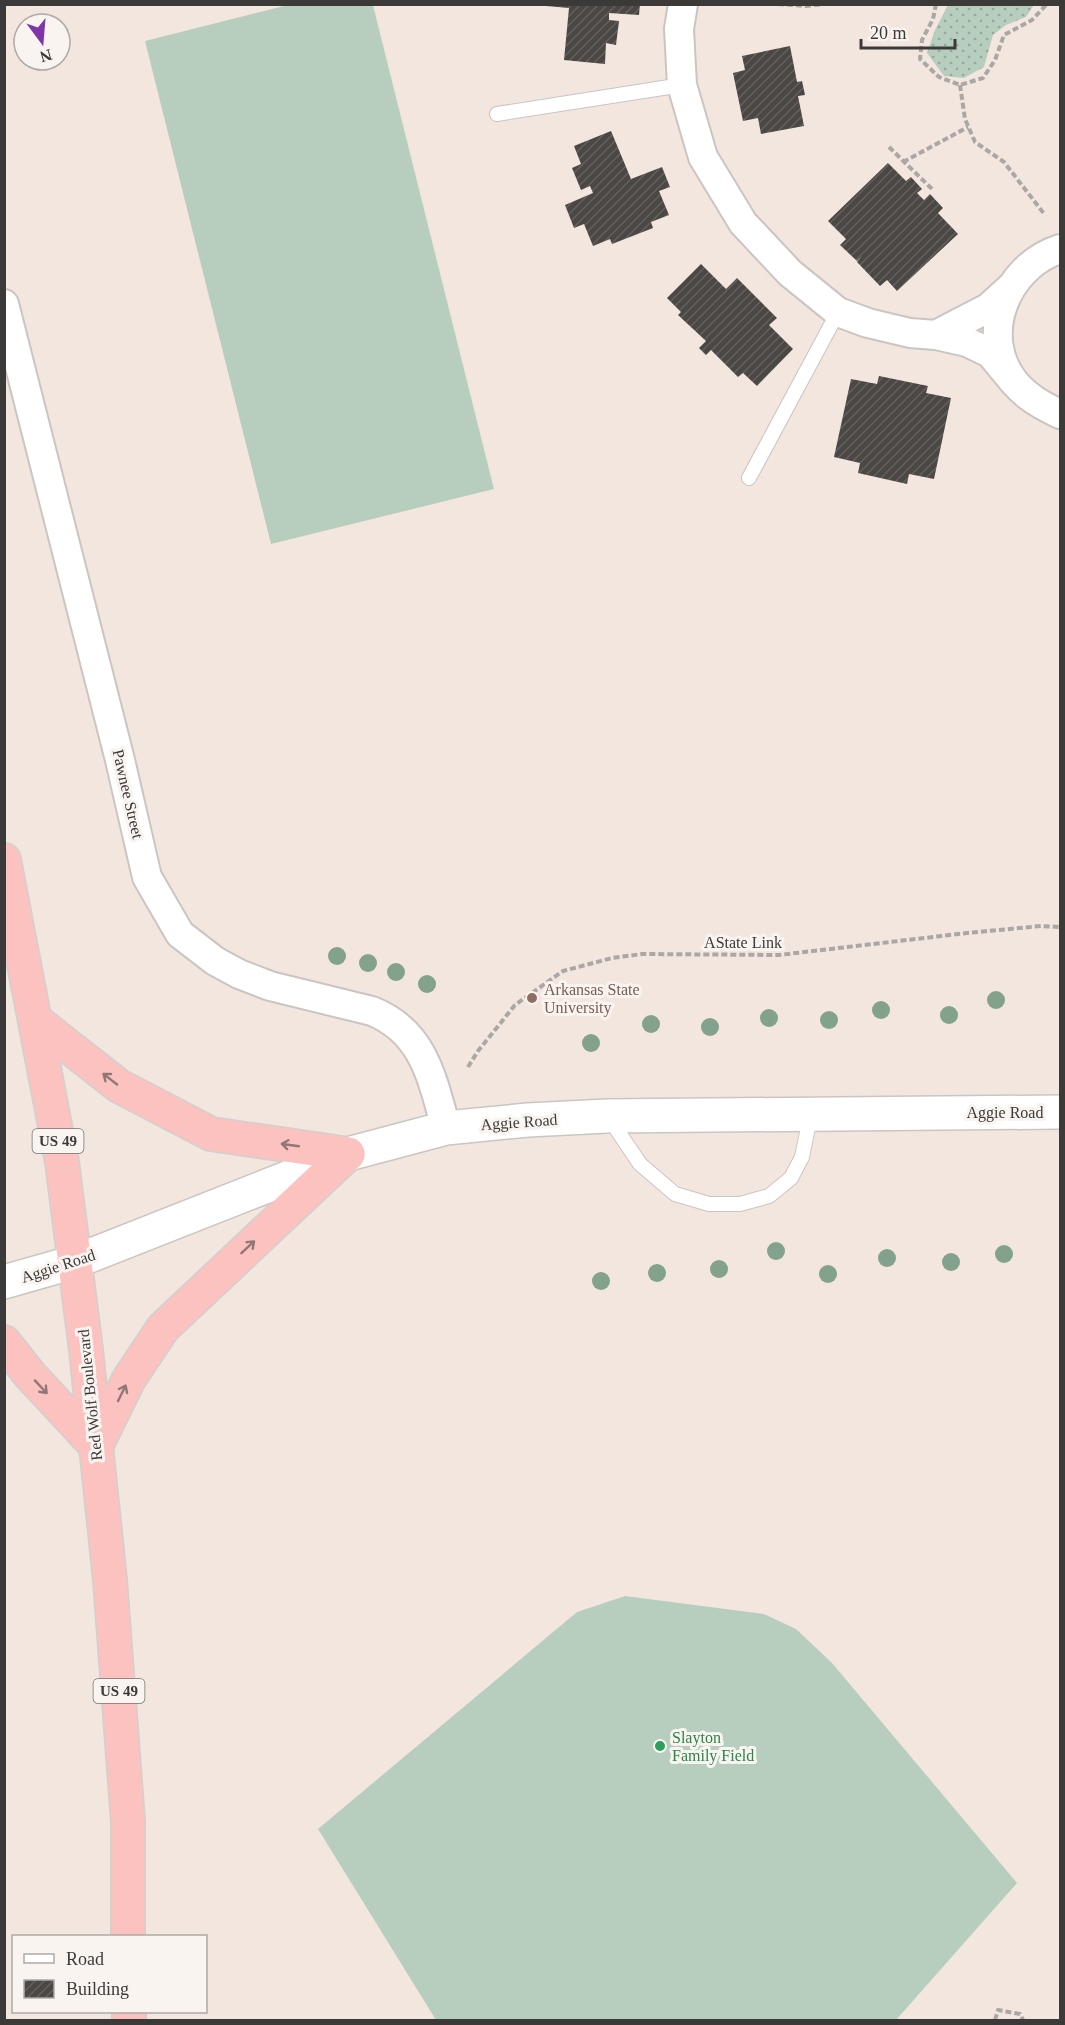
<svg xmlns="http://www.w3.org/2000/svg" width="1065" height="2025" viewBox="0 0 1065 2025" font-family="Georgia,serif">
	<defs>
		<pattern id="park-dots" width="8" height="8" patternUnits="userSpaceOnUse" patternTransform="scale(1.5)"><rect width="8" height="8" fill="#b7cebf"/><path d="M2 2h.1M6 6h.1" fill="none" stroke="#96a89c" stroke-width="1.8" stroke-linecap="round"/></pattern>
		<pattern id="building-hatch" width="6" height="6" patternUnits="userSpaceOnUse" patternTransform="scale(1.5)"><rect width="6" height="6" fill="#4b4744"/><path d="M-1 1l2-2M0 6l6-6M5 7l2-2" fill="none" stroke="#63605e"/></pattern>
	</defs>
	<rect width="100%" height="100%" fill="#f9f4f0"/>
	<!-- built -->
	<path fill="#f2e6de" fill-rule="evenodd" d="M 5,5 L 1060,5 L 1060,2020 L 5,2020 ZM 24,24 L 60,24 L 60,60 L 24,60 ZM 14,1936 L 206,1936 L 206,2012 L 14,2012 Z"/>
	<!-- park -->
	<path fill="url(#park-dots)" d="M 948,5 L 948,4 L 1034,5 L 1026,17 L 1006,25 L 993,35 L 984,67 L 964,78 L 944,76 L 927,53 L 935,30 Z"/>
	<!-- pitch -->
	<g fill="#b7cebf">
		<path d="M 292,4 L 373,5 L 494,489 L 271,544 L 145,41 Z"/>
		<path d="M 625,1596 L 764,1614 L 796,1629 L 832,1663 L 1017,1883 L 896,2020 L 436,2020 L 318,1829 L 577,1612 Z"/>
	</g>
	<!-- building -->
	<g fill="url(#building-hatch)">
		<path d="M 546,4 L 640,4 L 639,15 L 609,13 L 609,20 L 619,21 L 616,45 L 606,43 L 605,64 L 564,60 L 569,8 L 546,6 Z"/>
		<path d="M 790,46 L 797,82 L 802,81 L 805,95 L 798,96 L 804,126 L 761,134 L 758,118 L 743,121 L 733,73 L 745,70 L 742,56 Z"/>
		<path d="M 611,131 L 631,179 L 662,167 L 670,187 L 659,191 L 669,215 L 651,222 L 653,228 L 612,244 L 610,239 L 593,246 L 584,224 L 574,228 L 565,205 L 593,193 L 590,186 L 581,190 L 572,168 L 581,164 L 574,146 Z"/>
		<path d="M 888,163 L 906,181 L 911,177 L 922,189 L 917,193 L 924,200 L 930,194 L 943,208 L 938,213 L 958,234 L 897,291 L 887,280 L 880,286 L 857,262 L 862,256 L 857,261 L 840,245 L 846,239 L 828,221 Z"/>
		<path d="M 701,264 L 726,289 L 737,278 L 777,318 L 769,325 L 793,349 L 757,386 L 743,373 L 738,377 L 711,350 L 706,355 L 699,348 L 706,341 L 678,315 L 681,312 L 667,298 Z"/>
		<path d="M 879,376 L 928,386 L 926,393 L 951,398 L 934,479 L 909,474 L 907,484 L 858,473 L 860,463 L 834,457 L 851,379 L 877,384 Z"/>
	</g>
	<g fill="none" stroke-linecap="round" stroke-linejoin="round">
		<defs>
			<g id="service">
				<path d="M 497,114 L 682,85"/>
				<path d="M 749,478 L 838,312"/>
				<path d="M 609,1118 L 640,1164 L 675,1194 L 709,1204 L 740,1204 L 769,1196 L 791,1178 L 802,1157 L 811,1113"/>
			</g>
			<g id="minor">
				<path d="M 683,4 L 679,29 L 682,85 L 703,157 L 743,223 L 790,273 L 838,312 L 868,323 L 910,333 L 936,335 L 967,342 L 990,353 L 1014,382"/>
				<path d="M 1060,249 C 1006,266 977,336 1015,383 C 1028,398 1043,406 1060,414"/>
				<path d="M 4,304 L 120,760 L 147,877 L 180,934 L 215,961 L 239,974 L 270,986 L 372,1011 C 424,1032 432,1078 446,1128"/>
				<path d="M 936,335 L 988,308 L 1010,288"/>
			</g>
			<path id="tertiary" d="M 4,1282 L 74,1262 L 348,1154 L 446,1128 L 528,1120 L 607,1116 L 1060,1112"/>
			<g id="trunk">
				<path d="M 4,860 L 62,1162 L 86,1350 L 110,1580 L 128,1822 L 128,1936"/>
				<path d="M 35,1020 L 119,1086 L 211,1134 L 348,1154"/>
				<path d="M 4,1342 L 30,1375 L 96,1446"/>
				<path d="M 96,1446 L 129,1379 L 163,1328 L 348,1154"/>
				<path d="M 129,2012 L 129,2020"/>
			</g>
		</defs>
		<!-- service casing -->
		<use href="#service" stroke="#cbc5c2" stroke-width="16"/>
		<!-- minor casing -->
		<use href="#minor" stroke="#cbc5c2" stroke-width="32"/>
		<!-- tertiary casing -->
		<use href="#tertiary" stroke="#cbc5c2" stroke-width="36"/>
		<!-- trunk casing -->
		<use href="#trunk" stroke="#d0d0cf" stroke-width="36"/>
		<!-- path -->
		<g stroke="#aba7a4" stroke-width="4" stroke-dasharray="6 3" stroke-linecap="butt">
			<path d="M 778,4 L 806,6 L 824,4"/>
			<path d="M 936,4 L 933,19 L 922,40 L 920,59 L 939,77 L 960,85 L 983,78 L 995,60 L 1004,35 L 1032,20 L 1047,4"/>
			<path d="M 960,85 L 965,119 L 975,142 L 1004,162 L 1045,215"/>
			<path d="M 889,147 L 933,190"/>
			<path d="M 903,162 L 968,127"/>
			<path d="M 468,1067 L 478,1051 L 515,1005 L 563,971 L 612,958 L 642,954 L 779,955 L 967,933 L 1041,926 L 1060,927"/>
			<path d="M 995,2020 L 998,2010 L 1020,2014 L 1023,2020"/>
		</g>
		<!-- service -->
		<use href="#service" stroke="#fff" stroke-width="14"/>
		<!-- minor -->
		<use href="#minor" stroke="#fff" stroke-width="28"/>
		<!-- tertiary -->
		<use href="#tertiary" stroke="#fff" stroke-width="33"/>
		<!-- trunk -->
		<use href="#trunk" stroke="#fbc2c0" stroke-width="33"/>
	</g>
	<!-- trees -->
	<g fill="#82a28e">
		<circle cx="337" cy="956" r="9"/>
		<circle cx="368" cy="963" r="9"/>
		<circle cx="396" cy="972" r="9"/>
		<circle cx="427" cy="984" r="9"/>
		<circle cx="996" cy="1000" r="9"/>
		<circle cx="881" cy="1010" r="9"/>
		<circle cx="949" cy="1015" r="9"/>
		<circle cx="769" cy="1018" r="9"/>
		<circle cx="829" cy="1020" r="9"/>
		<circle cx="651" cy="1024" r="9"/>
		<circle cx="710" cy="1027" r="9"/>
		<circle cx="591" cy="1043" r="9"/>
		<circle cx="776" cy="1251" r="9"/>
		<circle cx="1004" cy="1254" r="9"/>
		<circle cx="887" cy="1258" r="9"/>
		<circle cx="951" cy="1262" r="9"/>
		<circle cx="719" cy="1269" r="9"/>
		<circle cx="657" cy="1273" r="9"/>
		<circle cx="828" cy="1274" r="9"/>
		<circle cx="601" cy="1281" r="9"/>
	</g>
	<!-- one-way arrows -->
	<defs><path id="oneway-shaft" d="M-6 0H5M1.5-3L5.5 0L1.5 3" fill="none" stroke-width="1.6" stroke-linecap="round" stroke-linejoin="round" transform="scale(1.5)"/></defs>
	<g stroke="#927776">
		<use href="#oneway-shaft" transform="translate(110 1079) rotate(-142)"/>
		<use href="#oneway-shaft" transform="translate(290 1145) rotate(-172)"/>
		<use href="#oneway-shaft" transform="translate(248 1247) rotate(-43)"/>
		<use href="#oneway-shaft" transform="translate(41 1387) rotate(47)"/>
		<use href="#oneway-shaft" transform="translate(122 1393) rotate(-64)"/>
	</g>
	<!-- markers -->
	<circle fill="#8d6e63" stroke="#f9f4f0" stroke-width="2" cx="532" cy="998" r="6"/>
	<circle fill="#2e9e5b" stroke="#f9f4f0" stroke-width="2" cx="660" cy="1746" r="6"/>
	<g text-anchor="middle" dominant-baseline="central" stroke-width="6" stroke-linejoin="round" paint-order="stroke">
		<!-- shield labels -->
		<g fill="#f9f4f0" stroke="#757270" stroke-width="1.5">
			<rect x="32.5" y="1129" width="51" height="24" rx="4.5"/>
			<rect x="93.5" y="1679" width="51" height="24" rx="4.5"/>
		</g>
		<g font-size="15" font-weight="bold" fill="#3c3a39">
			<text x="58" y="1141">US 49</text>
			<text x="119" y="1691">US 49</text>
		</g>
		<!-- street labels -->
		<g font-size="16" fill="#3c3a39" stroke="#f9f4f0">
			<text transform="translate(128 794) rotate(77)">Pawnee Street</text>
			<text x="743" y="942">AState Link</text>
			<text x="1005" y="1112">Aggie Road</text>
			<text transform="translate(519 1122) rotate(-4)">Aggie Road</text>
			<text transform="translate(58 1266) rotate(-18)">Aggie Road</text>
			<text transform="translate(90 1395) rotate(-96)">Red Wolf Boulevard</text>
		</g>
		<!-- education labels -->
		<g font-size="16" fill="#785e54" stroke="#f9f4f0" text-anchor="start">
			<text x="544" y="989">Arkansas State<tspan x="544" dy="18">University</tspan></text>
		</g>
		<!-- leisure labels -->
		<g font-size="16" fill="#27864d" stroke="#f9f4f0" text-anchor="start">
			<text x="672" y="1737">Slayton<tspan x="672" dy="18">Family Field</tspan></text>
		</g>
	</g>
	<!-- border -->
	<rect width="1065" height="2025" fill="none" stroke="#3c3a39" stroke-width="12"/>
	<!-- legend -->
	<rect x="12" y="1935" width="195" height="78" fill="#f9f4f0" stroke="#adaaa7" stroke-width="1.5"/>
	<rect x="24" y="1954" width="30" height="9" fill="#ffffff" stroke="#adaaa7" stroke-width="1.5"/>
	<text x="66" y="1965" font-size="18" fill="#3c3a39">Road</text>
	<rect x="24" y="1980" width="30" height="18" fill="url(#building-hatch)" stroke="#adaaa7" stroke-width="1.5"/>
	<text x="66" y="1995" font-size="18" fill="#3c3a39">Building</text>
	<!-- north arrow -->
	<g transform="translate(42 42) rotate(164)"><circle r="28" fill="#f9f4f0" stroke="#adaaa7" stroke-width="1.5"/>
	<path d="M0-4.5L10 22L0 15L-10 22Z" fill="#7f35a7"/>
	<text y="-9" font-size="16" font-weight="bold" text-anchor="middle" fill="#3c3a39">N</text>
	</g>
	<!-- scale -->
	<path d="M861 39v9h94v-9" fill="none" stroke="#3c3a39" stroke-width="3"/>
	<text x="870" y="39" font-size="18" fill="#3c3a39" stroke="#f9f4f0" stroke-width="4.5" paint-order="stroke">20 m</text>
</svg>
